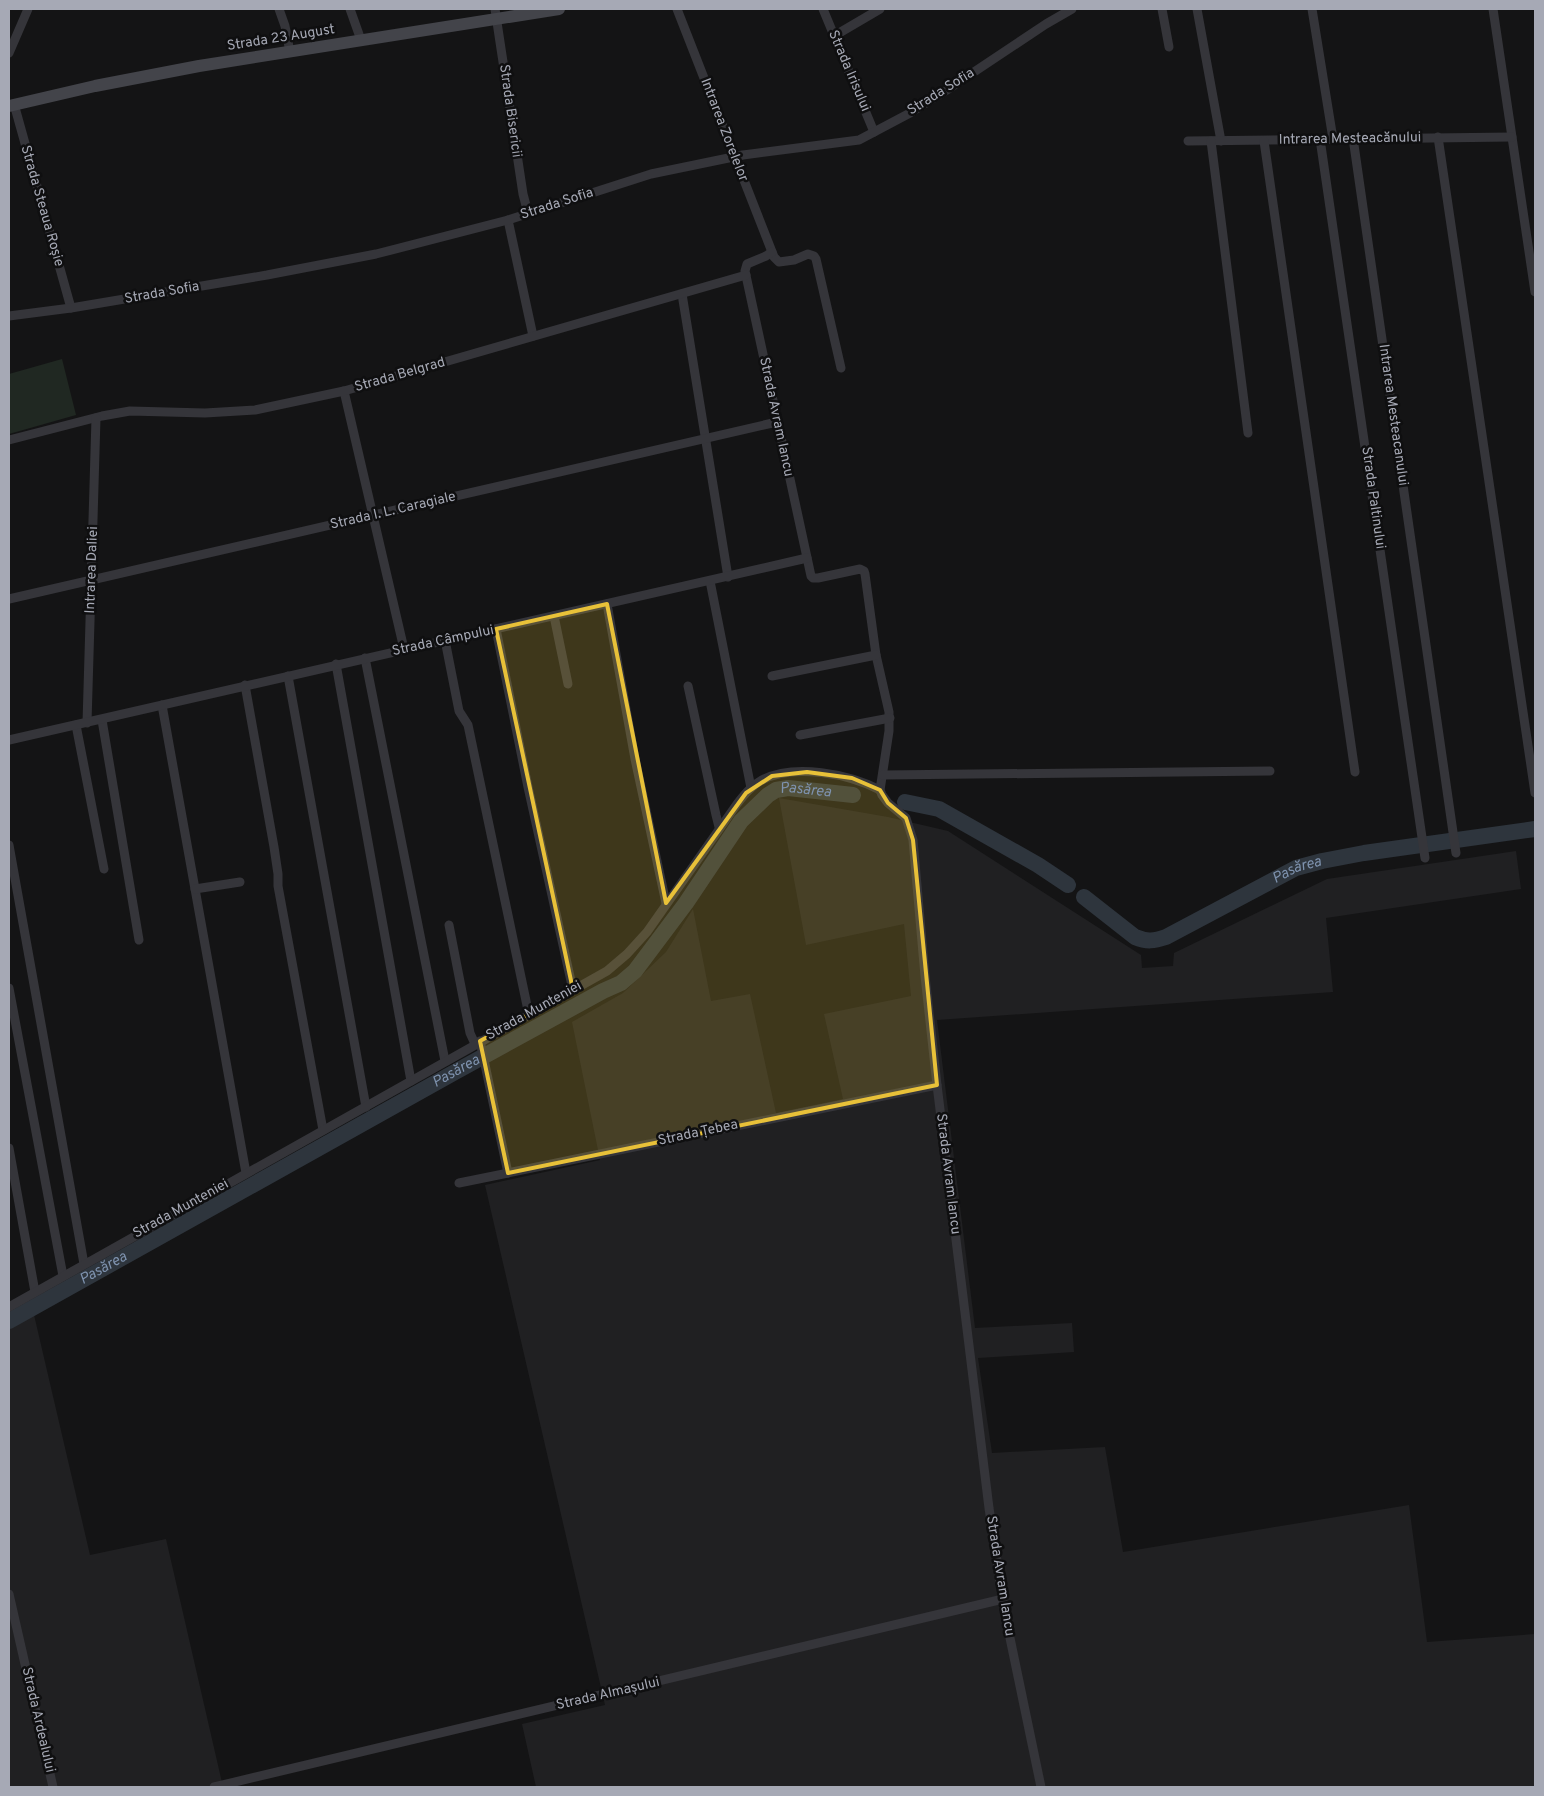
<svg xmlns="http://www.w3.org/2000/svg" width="1544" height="1796" viewBox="0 0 1544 1796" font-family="Overpass,sans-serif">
	<rect width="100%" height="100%" fill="#141415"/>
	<!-- built -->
	<g fill="#202022">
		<path d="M 779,798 L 888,817 L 948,831 L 1141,955 L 1142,968 L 1173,966 L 1174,953 L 1327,879 L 1516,851 L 1521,889 L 1326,918 L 1333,992 L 937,1020 L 975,1328 L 1072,1323 L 1074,1352 L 978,1358 L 992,1453 L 1105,1447 L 1123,1552 L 1409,1505 L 1427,1642 L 1535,1634 L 1535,1787 L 536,1787 L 522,1724 L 605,1705 L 485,1185 L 600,1160 L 572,1022 L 623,993 L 666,952 L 693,909 L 711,1001 L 750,994 L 776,1113 L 843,1099 L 824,1014 L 911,996 L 904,924 L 806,945 Z"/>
		<path d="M 31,1302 L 90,1555 L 166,1539 L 223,1787 L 9,1787 L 9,1314 Z"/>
	</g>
	<!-- green -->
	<path fill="#202822" d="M 62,359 L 76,415 L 9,434 L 9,374 Z"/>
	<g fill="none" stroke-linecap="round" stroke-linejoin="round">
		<!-- river -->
		<g stroke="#2e353d" stroke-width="16">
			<path d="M 905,802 L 939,809 L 1038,865 L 1068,885"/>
			<path id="s1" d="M 1084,897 L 1135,937 C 1147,942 1154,941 1166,937 L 1296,868 L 1322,861 L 1364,853 L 1535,829"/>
			<path id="s2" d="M 9,1321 L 455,1072 L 603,991 L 621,983 L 635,971 L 686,903 L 741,821 L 768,795 L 776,790 L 788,788 L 853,795"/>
		</g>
		<!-- minor -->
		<g stroke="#35353a" stroke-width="9">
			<path d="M 279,9 L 285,26 L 290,52"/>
			<path d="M 350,9 L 361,40"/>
			<path d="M 495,9 L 523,194 L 528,213"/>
			<path d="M 677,9 L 774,257 L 779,262 L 794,260 L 808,254 L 814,256 L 816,259 L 841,368"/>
			<path d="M 823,9 L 874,132"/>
			<path d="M 1162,9 L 1169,47"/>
			<path d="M 1197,9 L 1221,141"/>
			<path d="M 1312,9 L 1333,139"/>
			<path d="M 1493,9 L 1535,292"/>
			<path d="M 834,36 L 880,9"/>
			<path d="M 9,53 L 28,9"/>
			<path d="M 14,104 L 71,308"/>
			<path d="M 1438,137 L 1535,793"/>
			<path d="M 1353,138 L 1456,853"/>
			<path d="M 1320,139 L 1425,858"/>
			<path d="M 1188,141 L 1512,137"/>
			<path d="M 1211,141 L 1248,433"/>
			<path d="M 1264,141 L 1355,772"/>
			<path d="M 508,220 L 533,336"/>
			<path d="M 772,252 L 766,256 L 747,264 L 745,271 L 811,576 L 813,578 L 818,578 L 860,569 L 864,571 L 865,574 L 876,655 L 889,712 L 889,731 L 880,790 L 882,795 L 888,803 L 906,818 L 913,840 L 925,976 L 937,1085 L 989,1508 L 1005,1614 L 1041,1787"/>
			<path d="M 682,294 L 728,577"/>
			<path d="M 9,316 L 71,308 L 267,275 L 376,254 L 508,220 L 651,174 L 743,155 L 859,140 L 910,113 L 947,90 L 1046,24 L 1072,9"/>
			<path d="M 344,391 L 404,649"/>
			<path d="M 9,440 L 102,416 L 130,411 L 205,413 L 255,410 L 344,391 L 746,275"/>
			<path d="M 710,581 L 751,788"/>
			<path d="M 9,599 L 777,422"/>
			<path d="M 607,604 L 635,759 L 666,903"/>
			<path d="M 554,616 L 568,684"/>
			<path d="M 496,629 L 528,787 L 573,990"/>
			<path d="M 445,640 L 459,711 L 468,725 L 529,1015"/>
			<path d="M 365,658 L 445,1061"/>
			<path d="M 336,664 L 411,1081"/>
			<path d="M 288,676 L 366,1107"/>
			<path d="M 772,676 L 876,655"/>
			<path d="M 245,685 L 274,847 L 278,874 L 278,886 L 323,1130"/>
			<path d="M 688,686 L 716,815 L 719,827"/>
			<path d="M 162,705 L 246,1173"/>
			<path d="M 102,720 L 139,940"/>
			<path d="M 87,723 L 96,418"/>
			<path d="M 76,725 L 104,869"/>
			<path d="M 800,735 L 890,718"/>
			<path d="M 9,740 L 807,558"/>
			<path d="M 883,775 L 1270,771"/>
			<path d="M 9,845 L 84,1264"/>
			<path d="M 195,889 L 240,882"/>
			<path d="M 449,925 L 470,1033 L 475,1044"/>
			<path d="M 9,988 L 63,1276"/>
			<path d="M 480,1041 L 508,1173"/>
			<path d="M 9,1148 L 35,1292"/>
			<path d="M 459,1183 L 937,1085"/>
			<path d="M 9,1307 L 607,971 L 627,954 L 647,932 L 737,804 C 744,795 751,786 762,780 C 794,763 849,774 880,790"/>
			<path d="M 9,1594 L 53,1787"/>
			<path d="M 214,1787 L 1003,1599"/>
		</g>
		<!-- secondary -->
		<path stroke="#43444a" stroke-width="12" d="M 9,106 L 95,86 L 199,66 L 559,9"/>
	</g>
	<!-- marked area -->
	<path fill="#e8c139" fill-opacity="0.2" stroke="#e8c139" stroke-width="4" stroke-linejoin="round" d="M 607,604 L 666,903 L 746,793 L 772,776 L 807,772 L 852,778 L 880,790 L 888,803 L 906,818 L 913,840 L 937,1085 L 508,1173 L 480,1041 L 573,990 L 496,629 Z"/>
	<g text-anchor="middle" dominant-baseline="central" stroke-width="5" stroke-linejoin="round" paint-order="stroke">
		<!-- street labels -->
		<g font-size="14" fill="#a6a9b5" stroke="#0f0f10">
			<text transform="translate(281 38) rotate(-9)">Strada 23 August</text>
			<text transform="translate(849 71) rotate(67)">Strada Irisului</text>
			<text transform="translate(941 92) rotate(-32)">Strada Sofia</text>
			<text transform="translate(510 111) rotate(82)">Strada Bisericii</text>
			<text transform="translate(724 130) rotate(69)">Intrarea Zorelelor</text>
			<text transform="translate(1350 139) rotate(-1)">Intrarea Mesteacănului</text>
			<text transform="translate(557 204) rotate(-18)">Strada Sofia</text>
			<text transform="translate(42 206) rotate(74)">Strada Steaua Roșie</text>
			<text transform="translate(162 293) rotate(-10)">Strada Sofia</text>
			<text transform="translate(400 375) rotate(-16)">Strada Belgrad</text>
			<text transform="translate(1393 415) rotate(82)">Intrarea Mesteacanului</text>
			<text transform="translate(776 417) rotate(78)">Strada Avram Iancu</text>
			<text transform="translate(1373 498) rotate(82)">Strada Paltinului</text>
			<text transform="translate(393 511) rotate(-13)">Strada I. L. Caragiale</text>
			<text transform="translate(92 570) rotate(-88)">Intrarea Daliei</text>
			<text transform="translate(443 641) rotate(-12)">Strada Câmpului</text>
			<text transform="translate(534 1011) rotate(-29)">Strada Munteniei</text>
			<text transform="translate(698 1133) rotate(-12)">Strada Țebea</text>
			<text transform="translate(948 1174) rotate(83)">Strada Avram Iancu</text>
			<text transform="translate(181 1209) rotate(-29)">Strada Munteniei</text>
			<text transform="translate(1000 1576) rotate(81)">Strada Avram Iancu</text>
			<text transform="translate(608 1694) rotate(-13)">Strada Almașului</text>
			<text transform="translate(38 1720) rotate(77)">Strada Ardealului</text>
		</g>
		<!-- water labels -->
		<g font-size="15" font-style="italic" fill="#7e92ae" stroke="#0f0f10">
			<text stroke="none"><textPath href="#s2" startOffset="978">Pasărea</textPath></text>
			<text stroke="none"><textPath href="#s1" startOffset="244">Pasărea</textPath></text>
			<text stroke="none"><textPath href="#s2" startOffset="512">Pasărea</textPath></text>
			<text stroke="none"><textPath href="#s2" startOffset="108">Pasărea</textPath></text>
		</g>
	</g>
	<!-- border -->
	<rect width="1544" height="1796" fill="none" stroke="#a6a9b5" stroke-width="20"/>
</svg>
